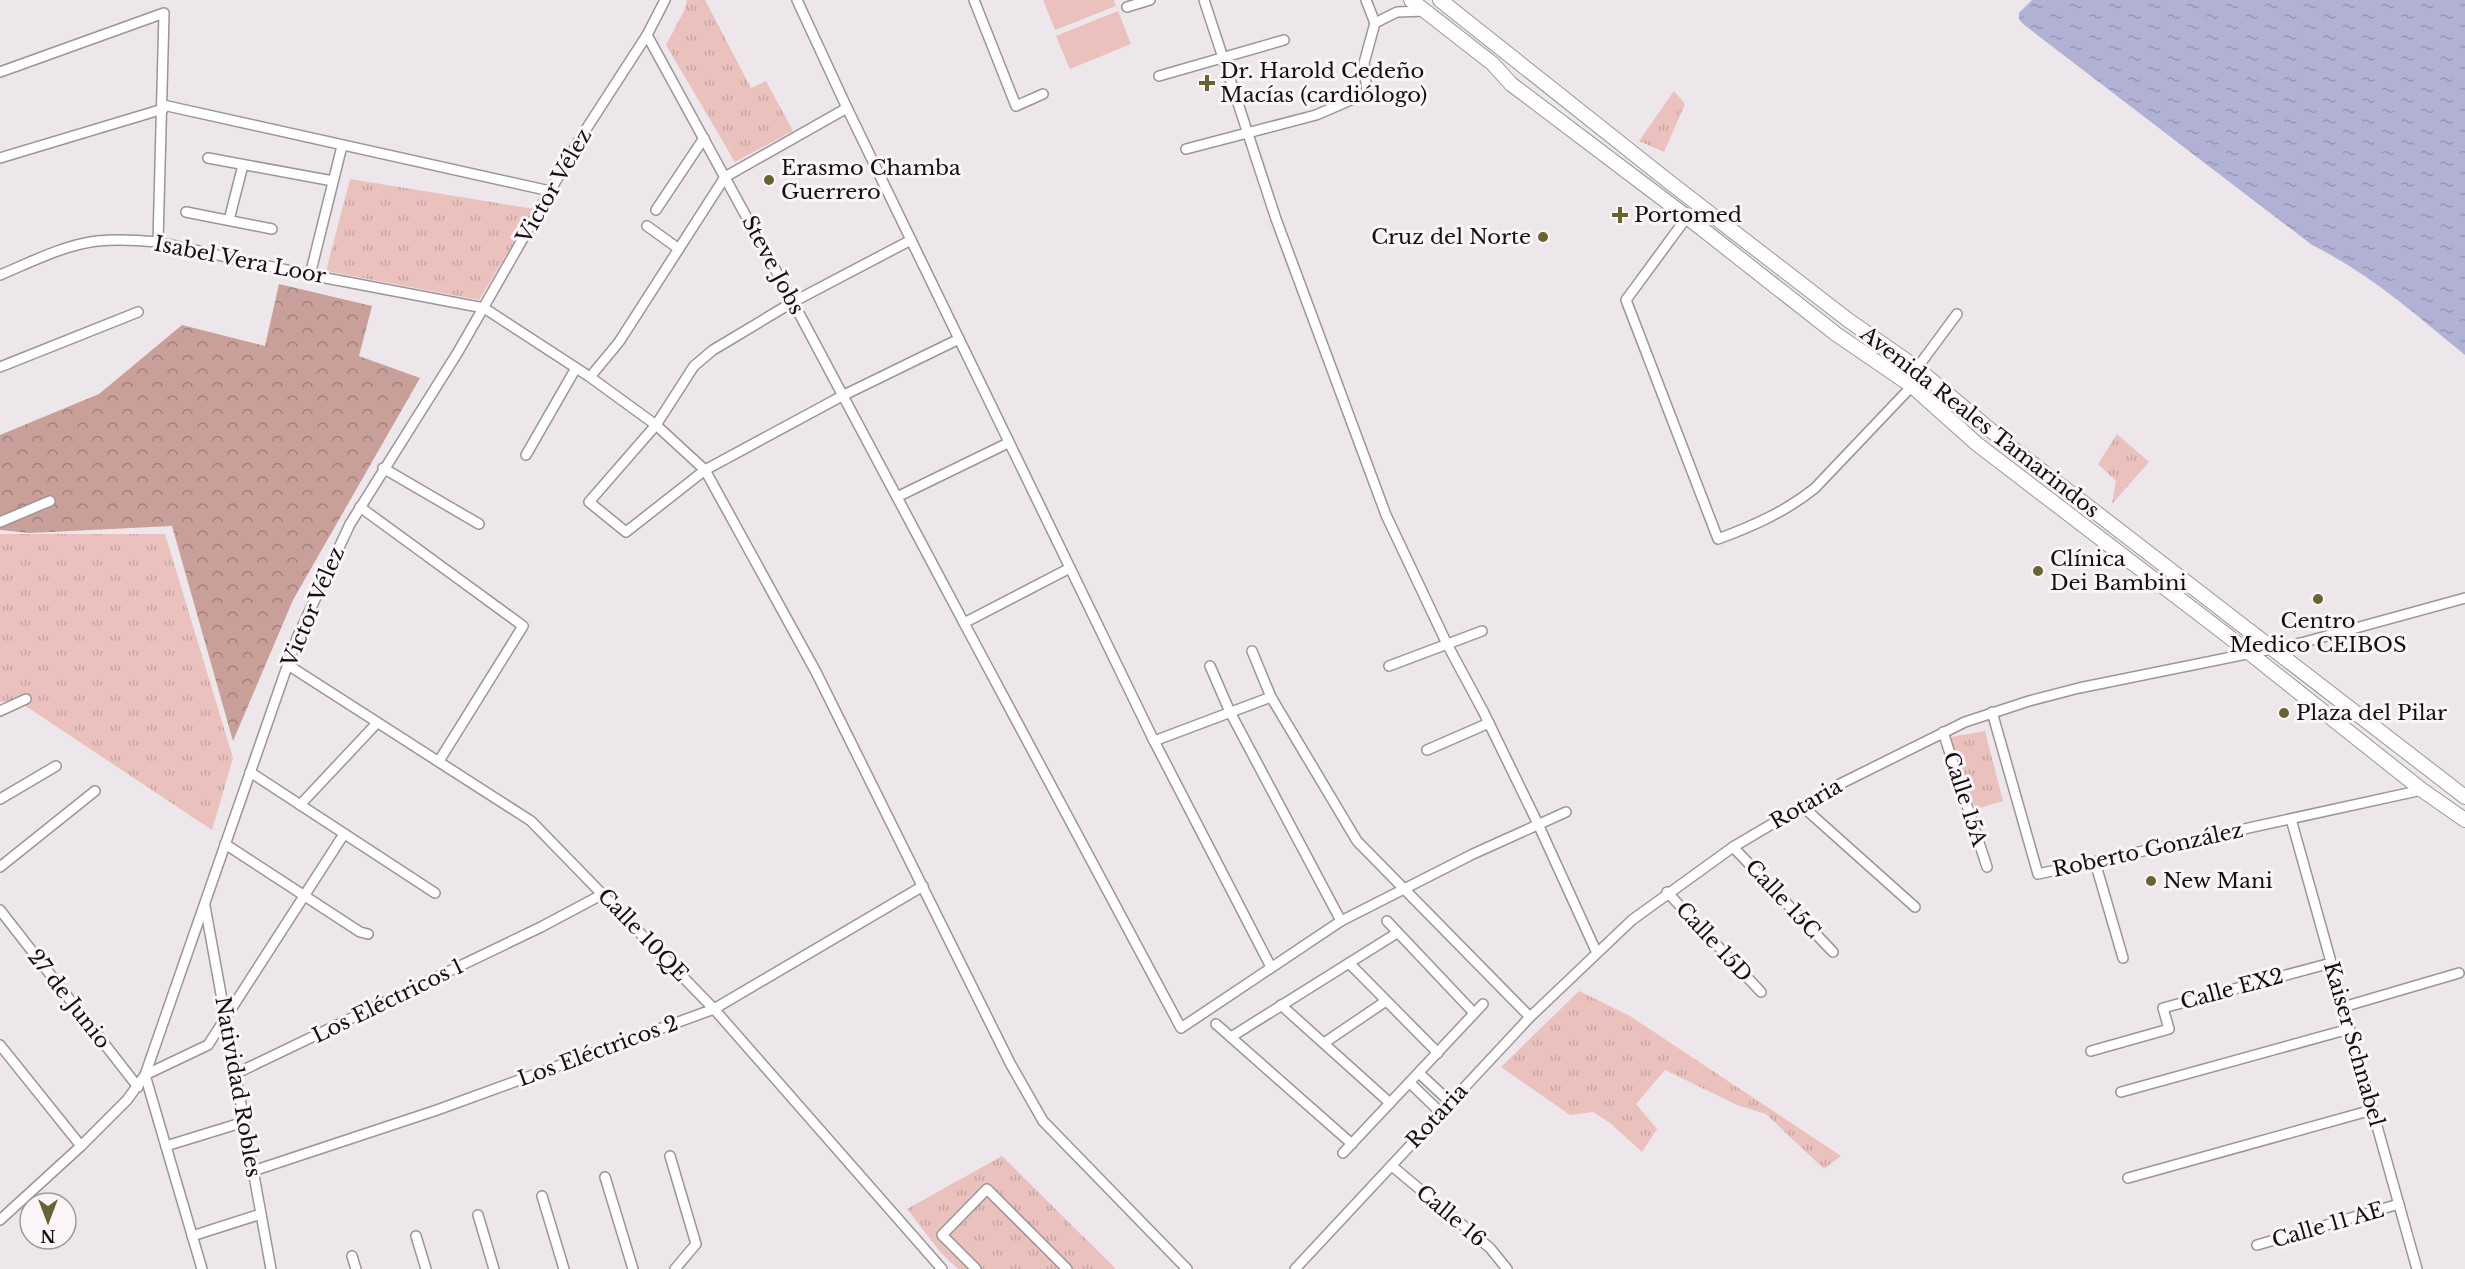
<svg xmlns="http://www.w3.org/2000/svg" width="2465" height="1269" viewBox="0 0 2465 1269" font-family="'Libre Baskerville',serif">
	<defs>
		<pattern id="grass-tufts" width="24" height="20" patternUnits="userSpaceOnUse" patternTransform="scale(1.5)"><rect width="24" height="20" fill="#eac1bc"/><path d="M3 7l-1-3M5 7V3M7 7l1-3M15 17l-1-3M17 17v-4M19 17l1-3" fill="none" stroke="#c8a5a1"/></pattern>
		<pattern id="forest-crowns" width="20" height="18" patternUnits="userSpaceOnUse" patternTransform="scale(1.5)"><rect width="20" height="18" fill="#c99f99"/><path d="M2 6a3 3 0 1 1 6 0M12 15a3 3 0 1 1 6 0" fill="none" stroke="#a2807b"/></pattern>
		<pattern id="water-ripples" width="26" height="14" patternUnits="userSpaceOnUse" patternTransform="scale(1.5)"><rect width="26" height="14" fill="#b0b1d5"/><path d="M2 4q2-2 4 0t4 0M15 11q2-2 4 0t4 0" fill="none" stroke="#9697b6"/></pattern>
	</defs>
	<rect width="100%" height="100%" fill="#ede7ec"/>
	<!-- grass -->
	<g fill="url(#grass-tufts)">
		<path d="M 687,0 L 705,0 L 751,88 L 766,81 L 793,131 L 735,162 L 666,45 L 684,11 Z"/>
		<path d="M 1674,91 L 1685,104 L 1664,152 L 1639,141 Z"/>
		<path d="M 350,179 L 534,209 L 479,300 L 326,271 Z"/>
		<path d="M 2117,434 L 2149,462 L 2112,504 L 2116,481 L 2098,464 Z"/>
		<path d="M 0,534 L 165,534 L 233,758 L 212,830 L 18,701 L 0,702 Z"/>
		<path d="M 1985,731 L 2003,801 L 1976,809 L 1950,737 Z"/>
		<path d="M 1579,991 L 1630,1016 L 1841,1156 L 1824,1169 L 1766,1114 L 1737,1105 L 1665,1070 L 1636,1104 L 1657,1129 L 1642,1152 L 1610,1123 L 1593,1112 L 1570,1115 L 1501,1067 Z"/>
		<path d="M 1002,1156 L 1116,1269 L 958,1269 L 941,1253 L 907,1209 Z"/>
	</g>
	<!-- forest -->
	<path fill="url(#forest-crowns)" d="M 279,284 L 372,306 L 359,356 L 420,378 L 293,600 L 233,741 L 172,526 L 30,533 L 0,530 L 0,435 L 99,394 L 182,325 L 265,346 Z"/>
	<!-- garden -->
	<g fill="#eac1bc">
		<path d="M 1043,0 L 1114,0 L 1116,6 L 1055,30 Z"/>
		<path d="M 1118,11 L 1131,44 L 1070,69 L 1056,36 Z"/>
	</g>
	<!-- water -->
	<path fill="url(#water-ripples)" d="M 2032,0 L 2465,0 L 2465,355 C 2416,315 2369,273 2312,245 L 2023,24 L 2019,19 L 2019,13 Z"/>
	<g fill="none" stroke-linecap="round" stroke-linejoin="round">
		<defs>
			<g id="street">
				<path d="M 797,0 L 847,108 L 1154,741 L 1271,697"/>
				<path d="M 974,0 L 1016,106 L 1043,94"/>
				<path d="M 1204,0 L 1276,219 L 1386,515 L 1447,644 L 1483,711 L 1538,824 L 1596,951"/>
				<path d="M 1366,0 L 1375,23"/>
				<path d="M 1127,7 L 1150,0"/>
				<path d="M 647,35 L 793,302 L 964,623 L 1070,568"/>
				<path d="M 0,72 L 164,13 L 158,242"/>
				<path d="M 1159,76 L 1284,40"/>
				<path d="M 1186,149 L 1316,115 L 1367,93 L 1364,63 L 1375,23 L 1397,12 L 1424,11"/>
				<path d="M 0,158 L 163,109 L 163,105 L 550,191"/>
				<path d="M 208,158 L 333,181"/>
				<path d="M 656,210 L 704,138"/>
				<path d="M 186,212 L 272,229"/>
				<path d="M 1687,217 L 1626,300 L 1718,539 C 1753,526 1785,512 1815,488 L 1912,386"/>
				<path d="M 229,220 L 243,165"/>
				<path d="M 647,226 L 679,249"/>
				<path d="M 911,240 L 793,302 L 713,350 L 694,366 L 656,425 L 589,502 L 626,532 L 705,470 L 842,396 L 959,339"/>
				<path d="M 0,275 C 31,262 64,245 97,241 C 117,239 137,240 158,242 L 310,275 L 484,308 L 590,377 L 656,425 L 705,470 L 816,672 L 1010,1063 L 1043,1121 L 1187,1269"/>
				<path d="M 310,275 L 342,146"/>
				<path d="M 0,367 L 138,312"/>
				<path d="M 1917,368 L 1957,314"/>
				<path d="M 590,377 L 619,342 L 725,177 L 847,108"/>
				<path d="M 526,455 L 576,368"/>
				<path d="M 383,468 L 479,524"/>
				<path d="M 897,497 L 1008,443"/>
				<path d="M 360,507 L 523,626 L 439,761"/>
				<path d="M 0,522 L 50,501"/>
				<path d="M 964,623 L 1181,1028 L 1341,921 L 1473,854 L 1566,812"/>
				<path d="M 1252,651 L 1271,697 L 1357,841 L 1530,1017"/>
				<path d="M 288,665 L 531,821 L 714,1009 L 942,1269"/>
				<path d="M 1210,666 L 1230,712 L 1341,921"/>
				<path d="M 1389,666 L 1482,631"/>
				<path d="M 0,711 L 26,699"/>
				<path d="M 1992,712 L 2038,874 L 2422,790"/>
				<path d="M 1943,732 L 1987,867"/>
				<path d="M 1152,737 L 1271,967"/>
				<path d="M 1427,750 L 1489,723"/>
				<path d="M 250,772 L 435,893"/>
				<path d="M 0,799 L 56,766"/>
				<path d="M 300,805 L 377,723"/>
				<path d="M 1802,806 L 1915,907"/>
				<path d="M 2291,819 L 2417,1269"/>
				<path d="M 225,844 L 360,932 L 368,934"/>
				<path d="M 1733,847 L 1833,952"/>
				<path d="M 2095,862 L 2123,958"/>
				<path d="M 0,867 L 95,791"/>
				<path d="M 1667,892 L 1761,992"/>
				<path d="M 205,906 L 271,1269"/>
				<path d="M 0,910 L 138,1087"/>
				<path d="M 1387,921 L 1474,1013"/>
				<path d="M 1349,963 L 1438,1053"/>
				<path d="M 1281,1005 L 1390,1103"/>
				<path d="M 2343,1007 L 2459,973"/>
				<path d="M 1216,1024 L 1352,1144"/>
				<path d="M 1231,1037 L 1397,933"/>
				<path d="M 1324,1043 L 1386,1001"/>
				<path d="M 0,1045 L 81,1146"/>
				<path d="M 2091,1051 L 2169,1029 L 2163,1008 L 2331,963"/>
				<path d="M 1419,1073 L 1450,1102"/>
				<path d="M 235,1074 L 541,927 L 603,894"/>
				<path d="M 1410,1083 L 1440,1112"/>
				<path d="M 2121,1092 L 2349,1029"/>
				<path d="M 166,1146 L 244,1122"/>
				<path d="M 1343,1153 L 1483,1004"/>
				<path d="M 670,1156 L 696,1244 L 675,1269"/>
				<path d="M 1392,1166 L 1490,1248 L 1507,1269"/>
				<path d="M 253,1171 L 437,1110 L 714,1009 L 923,886"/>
				<path d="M 605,1177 L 633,1269"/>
				<path d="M 2128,1178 L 2372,1110"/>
				<path d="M 542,1196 L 564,1269"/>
				<path d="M 478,1215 L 494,1269"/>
				<path d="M 0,1220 L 81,1146 L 127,1100 L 145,1075 L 297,638 L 350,524 L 458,352 L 581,137 L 647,35 L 665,0"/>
				<path d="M 192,1236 L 261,1214"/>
				<path d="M 416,1236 L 426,1269"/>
				<path d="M 2257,1245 L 2399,1204"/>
				<path d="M 352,1256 L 356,1269"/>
				<path d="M 202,1269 L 145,1075 L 208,1045 L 344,834"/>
				<path d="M 976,1269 L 942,1235 L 987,1189 L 1067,1269"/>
				<path d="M 1295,1269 L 1530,1017 L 1632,920 L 1733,847 L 1840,784 L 1965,722 L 2029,701 L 2079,688 L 2301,643 L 2465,598"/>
			</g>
			<g id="secondary">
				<path d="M 1411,0 L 1493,64 L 1511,84 L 1687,217 L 1836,334 L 1912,386 L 1977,444 L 2228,636 L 2422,790 L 2465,820"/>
				<path d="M 1440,0 L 1668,181 L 1848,320 L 1917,368 L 2007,444 L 2465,797"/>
			</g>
		</defs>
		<!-- street casing -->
		<use href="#street" stroke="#9b9599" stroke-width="12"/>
		<!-- secondary casing -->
		<use href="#secondary" stroke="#9b9599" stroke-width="16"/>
		<!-- street -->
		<use href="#street" stroke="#fff" stroke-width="9"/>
		<!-- secondary -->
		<use href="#secondary" stroke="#fff" stroke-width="14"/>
	</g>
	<!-- markers -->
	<g fill="#686330" stroke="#fbf4f9" stroke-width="2">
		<path d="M1204 74h6v6h6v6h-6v6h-6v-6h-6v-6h6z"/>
		<circle cx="769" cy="180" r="6"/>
		<path d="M1617 206h6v6h6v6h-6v6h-6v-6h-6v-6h6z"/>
		<circle cx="1543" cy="237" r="6"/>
		<circle cx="2038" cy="571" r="6"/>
		<circle cx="2318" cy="599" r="6"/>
		<circle cx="2284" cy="713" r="6"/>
		<circle cx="2151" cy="881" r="6"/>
	</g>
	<g text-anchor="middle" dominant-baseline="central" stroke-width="6" stroke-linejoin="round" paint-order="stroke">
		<!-- poi labels -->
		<g font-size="21" fill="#121012" stroke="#fbf4f9" text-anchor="start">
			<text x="1220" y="71">Dr. Harold Cedeño<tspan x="1220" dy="24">Macías (cardiólogo)</tspan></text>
			<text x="781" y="168">Erasmo Chamba<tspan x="781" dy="24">Guerrero</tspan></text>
			<text x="1634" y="215">Portomed</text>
			<text x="1531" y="237" text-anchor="end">Cruz del Norte</text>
			<text x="2050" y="559">Clínica<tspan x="2050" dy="24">Dei Bambini</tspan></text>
			<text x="2318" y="621" text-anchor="middle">Centro<tspan x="2318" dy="24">Medico CEIBOS</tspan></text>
			<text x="2296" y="713">Plaza del Pilar</text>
			<text x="2163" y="881">New Mani</text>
		</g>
		<!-- street labels -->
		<g font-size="21" fill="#121012" stroke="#fbf4f9">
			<text transform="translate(554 186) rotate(-60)">Victor Vélez</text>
			<text transform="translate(240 260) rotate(11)">Isabel Vera Loor</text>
			<text transform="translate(773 265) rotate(62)">Steve Jobs</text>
			<text transform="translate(1980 422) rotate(38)">Avenida Reales Tamarindos</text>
			<text transform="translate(313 607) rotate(-67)">Victor Vélez</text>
			<text transform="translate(1965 799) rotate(72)">Calle 15A</text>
			<text transform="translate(1806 804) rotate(-30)">Rotaria</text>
			<text transform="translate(2148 850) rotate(-12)">Roberto González</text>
			<text transform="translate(1783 899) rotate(47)">Calle 15C</text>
			<text transform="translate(643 935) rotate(46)">Calle 10QE</text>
			<text transform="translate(1714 942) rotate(47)">Calle 15D</text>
			<text transform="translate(2232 989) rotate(-15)">Calle EX2</text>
			<text transform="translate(69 999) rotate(52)">27 de Junio</text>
			<text transform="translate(388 1001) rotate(-26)">Los Eléctricos 1</text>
			<text transform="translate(2354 1044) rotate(74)">Kaiser Schnabel</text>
			<text transform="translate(598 1051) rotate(-20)">Los Eléctricos 2</text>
			<text transform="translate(238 1087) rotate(80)">Natividad Robles</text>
			<text transform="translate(1437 1116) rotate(-47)">Rotaria</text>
			<text transform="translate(1451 1216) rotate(40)">Calle 16</text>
			<text transform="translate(2328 1225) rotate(-16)">Calle 11 AE</text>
		</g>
	</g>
	<!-- north arrow -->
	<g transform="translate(48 1221) rotate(180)"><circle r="28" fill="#fbf4f9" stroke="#9e999d" stroke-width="1.5"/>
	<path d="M0-4.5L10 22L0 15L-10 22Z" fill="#686330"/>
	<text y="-9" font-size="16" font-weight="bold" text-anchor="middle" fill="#121012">N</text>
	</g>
</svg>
